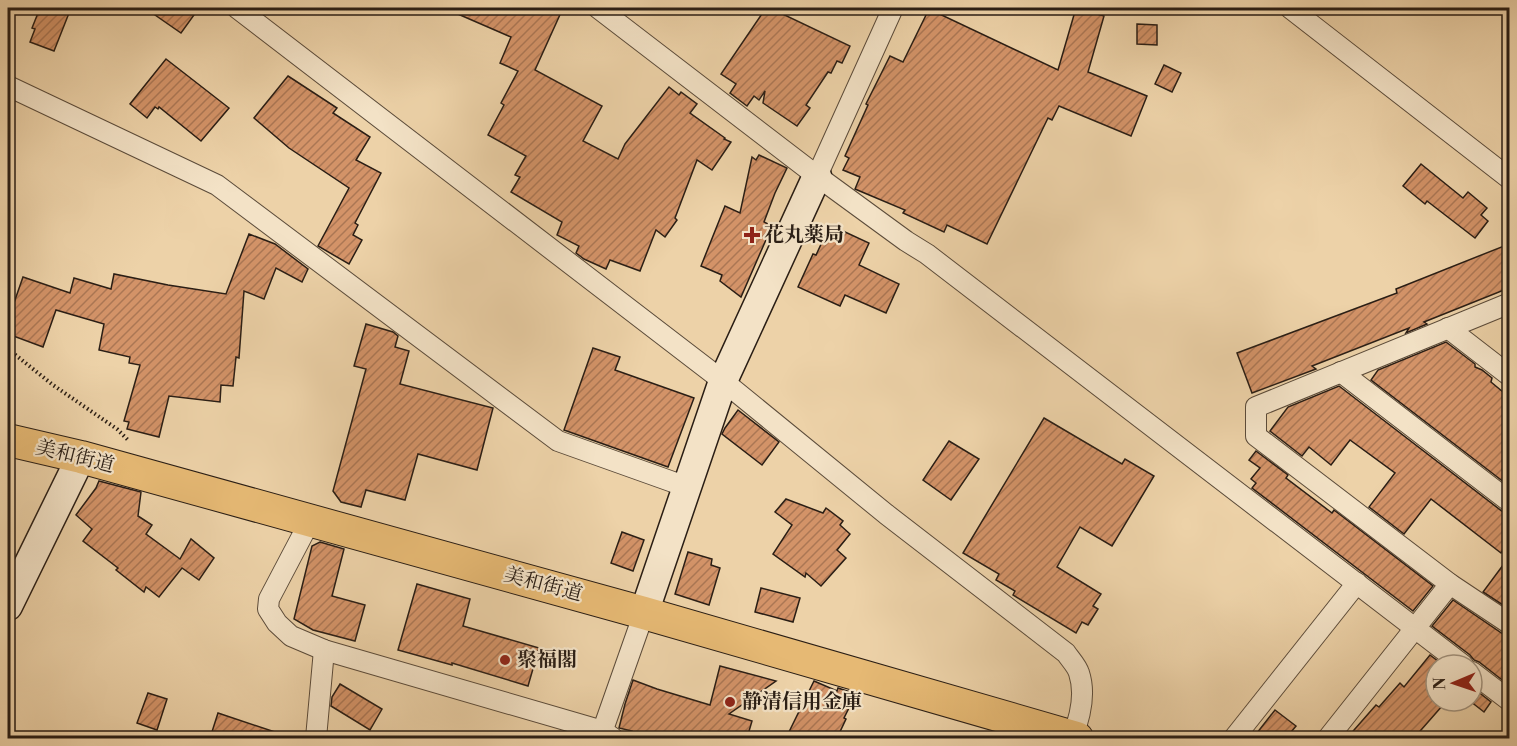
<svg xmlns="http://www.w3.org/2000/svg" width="1517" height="746" viewBox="0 0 1517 746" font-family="'Libre Bodoni','Noto Serif JP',serif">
	<defs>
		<pattern id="building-hatch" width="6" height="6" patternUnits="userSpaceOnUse" patternTransform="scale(1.5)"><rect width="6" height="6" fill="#d39368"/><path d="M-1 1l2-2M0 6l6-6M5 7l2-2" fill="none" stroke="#ab7754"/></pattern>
	</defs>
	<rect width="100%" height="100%" fill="#edd2a8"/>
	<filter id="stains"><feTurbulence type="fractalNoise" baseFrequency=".00333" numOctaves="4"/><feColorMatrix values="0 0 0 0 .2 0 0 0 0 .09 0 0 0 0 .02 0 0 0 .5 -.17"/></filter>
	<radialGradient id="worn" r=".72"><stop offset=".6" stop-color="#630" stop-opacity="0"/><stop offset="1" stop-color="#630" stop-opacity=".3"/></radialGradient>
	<!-- building -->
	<g fill="url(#building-hatch)" stroke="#2a1e15" stroke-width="1.5">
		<path d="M 40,8 L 71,8 L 54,51 L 30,42 L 35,29 L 32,28 Z"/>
		<path d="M 145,8 L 199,8 L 181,33 Z"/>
		<path d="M 444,8 L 563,8 L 535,70 L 602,106 L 583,141 L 618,159 L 625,144 L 669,87 L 679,95 L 681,92 L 697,104 L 690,113 L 725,138 L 724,139 L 731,142 L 712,170 L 697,160 L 675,218 L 677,220 L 665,237 L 656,230 L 640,271 L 610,260 L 606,269 L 584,259 L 576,253 L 579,246 L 557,235 L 562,222 L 511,192 L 520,177 L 515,175 L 526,156 L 488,135 L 504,105 L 501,103 L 518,71 L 500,63 L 511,37 Z"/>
		<path d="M 766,8 L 770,8 L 850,46 L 842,63 L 837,61 L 831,73 L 828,72 L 806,105 L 810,108 L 797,126 L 763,103 L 765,91 L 759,100 L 754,96 L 747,106 L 730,93 L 736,84 L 721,74 Z"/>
		<path d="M 1076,8 L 1104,16 L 1088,72 L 1147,96 L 1131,136 L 1059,106 L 1052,120 L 1048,118 L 987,244 L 947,225 L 944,232 L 903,213 L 905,210 L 855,189 L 860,177 L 843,170 L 849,158 L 845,156 L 868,105 L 866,104 L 890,56 L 903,62 L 929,9 L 1058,70 Z"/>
		<path d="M 1137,24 L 1157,25 L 1157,45 L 1137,44 Z"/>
		<path d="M 166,59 L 229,108 L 201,141 L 159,107 L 158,109 L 155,107 L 147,118 L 130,104 Z"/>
		<path d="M 1164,65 L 1181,73 L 1172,92 L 1155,84 Z"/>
		<path d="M 288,76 L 337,108 L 333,113 L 370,137 L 356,160 L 381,173 L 355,223 L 358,225 L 353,235 L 362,240 L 349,264 L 318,246 L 349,188 L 289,148 L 254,118 Z"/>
		<path d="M 759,155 L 787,168 L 775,193 L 764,222 L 772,226 L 741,297 L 720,281 L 722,275 L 701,266 L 725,206 L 740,213 L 752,157 L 756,160 Z"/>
		<path d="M 1421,164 L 1463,198 L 1468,192 L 1487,208 L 1481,215 L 1488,221 L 1475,238 L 1427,201 L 1425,204 L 1403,186 Z"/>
		<path d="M 830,225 L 869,243 L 859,265 L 899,284 L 886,313 L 845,295 L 840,306 L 798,287 L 813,254 L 816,255 Z"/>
		<path d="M 249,234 L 275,244 L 308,269 L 302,282 L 276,268 L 264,299 L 244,291 L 239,358 L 236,357 L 233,386 L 221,385 L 220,402 L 169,396 L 159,437 L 127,429 L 129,422 L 124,421 L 140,365 L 129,363 L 130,357 L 99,350 L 104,324 L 56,310 L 43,347 L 8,334 L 8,320 L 23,277 L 70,293 L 74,278 L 111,289 L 114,274 L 168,285 L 226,294 Z"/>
		<path d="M 1509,244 L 1509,288 L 1424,322 L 1427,324 L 1406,333 L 1409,328 L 1312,366 L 1316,369 L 1252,393 L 1237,353 L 1397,293 L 1396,289 Z"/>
		<path d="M 366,324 L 393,332 L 398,336 L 395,347 L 409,351 L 400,384 L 493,408 L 477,470 L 418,454 L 405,500 L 366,490 L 361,507 L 341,502 L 333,491 L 366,369 L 354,366 Z"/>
		<path d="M 1446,342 L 1475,364 L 1475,367 L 1482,370 L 1492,378 L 1491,382 L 1509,397 L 1509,486 L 1371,380 L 1378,370 Z"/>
		<path d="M 593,348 L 620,357 L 615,370 L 694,398 L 668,467 L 564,430 Z"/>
		<path d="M 1339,386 L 1503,512 L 1509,514 L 1509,542 L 1501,553 L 1431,499 L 1404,534 L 1369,507 L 1395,473 L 1350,440 L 1331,465 L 1309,447 L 1302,456 L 1270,431 L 1288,407 Z"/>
		<path d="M 738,410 L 779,442 L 762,465 L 722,434 L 725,428 Z"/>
		<path d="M 1044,418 L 1122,464 L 1125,459 L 1154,476 L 1112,546 L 1080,527 L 1057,567 L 1101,594 L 1093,606 L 1098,609 L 1088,625 L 1082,622 L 1076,633 L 1013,595 L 1015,591 L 996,580 L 999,574 L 963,553 Z"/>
		<path d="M 949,441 L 979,459 L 951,500 L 923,480 Z"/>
		<path d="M 1256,451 L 1288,475 L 1286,478 L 1332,513 L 1334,510 L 1433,586 L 1413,611 L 1252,488 L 1256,483 L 1251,479 L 1260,468 L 1249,460 Z"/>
		<path d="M 99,481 L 141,492 L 138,516 L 152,525 L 146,534 L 180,559 L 191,539 L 214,558 L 199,580 L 182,568 L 159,597 L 146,587 L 144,592 L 116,570 L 118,568 L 83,541 L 92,529 L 76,515 L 96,488 Z"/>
		<path d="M 786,499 L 823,513 L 826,508 L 843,521 L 840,525 L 850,534 L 837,550 L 846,558 L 821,586 L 806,573 L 805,577 L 773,554 L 792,525 L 775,512 Z"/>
		<path d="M 622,532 L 644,540 L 633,571 L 611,563 Z"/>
		<path d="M 320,542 L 344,549 L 332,596 L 365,605 L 355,641 L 313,630 L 294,619 L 312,546 Z"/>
		<path d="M 688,552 L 712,559 L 711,565 L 720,568 L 709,605 L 675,594 Z"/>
		<path d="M 1509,557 L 1509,609 L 1483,592 Z"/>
		<path d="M 417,584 L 470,599 L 463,626 L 539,648 L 528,686 L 452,663 L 452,665 L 398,650 Z"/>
		<path d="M 761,588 L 800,598 L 793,622 L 755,612 Z"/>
		<path d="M 1453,600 L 1503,634 L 1509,636 L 1509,678 L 1506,683 L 1479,662 L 1474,660 L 1470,655 L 1432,626 Z"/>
		<path d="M 1430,655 L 1443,665 L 1436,665 L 1436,701 L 1449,701 L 1445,706 L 1443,705 L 1414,738 L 1347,738 L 1376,705 L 1379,707 L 1400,683 L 1404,687 Z"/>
		<path d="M 720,666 L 776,681 L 729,714 L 752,721 L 747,738 L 630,738 L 632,731 L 619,728 L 625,704 L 633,680 L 657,689 L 710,705 Z"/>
		<path d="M 814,681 L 837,691 L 838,688 L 856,694 L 844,718 L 846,719 L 837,738 L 786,738 Z"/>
		<path d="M 340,684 L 382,709 L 370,730 L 331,706 L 332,697 Z"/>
		<path d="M 1472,687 L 1491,702 L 1484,712 L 1470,701 L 1472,701 Z"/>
		<path d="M 148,693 L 167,699 L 157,730 L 137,723 Z"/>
		<path d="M 1275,710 L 1296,726 L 1286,738 L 1253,738 Z"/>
		<path d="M 218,713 L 284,735 L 283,738 L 210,738 Z"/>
	</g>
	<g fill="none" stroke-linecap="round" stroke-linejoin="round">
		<defs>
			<g id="street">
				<path d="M 237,8 L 723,381 L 886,514 L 1066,653 C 1070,659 1077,666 1079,673 C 1086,694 1080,718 1072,738"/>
				<path d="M 598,8 L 817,176 L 906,241 L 927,254 L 1463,665"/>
				<path d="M 1290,8 L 1510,179"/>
				<path d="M 8,86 L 217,185 L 558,441 L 687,487"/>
				<path d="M 817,176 L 893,8"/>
				<path d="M 1510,303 L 1256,407 L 1256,436 L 1450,584 L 1510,624"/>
				<path d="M 1448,328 L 1510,376"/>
				<path d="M 1341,372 L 1510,502"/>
				<path d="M 310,521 L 269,599 L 268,609 L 277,623 L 291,636 L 324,650 L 603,731 L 613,738"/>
				<path d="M 1472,672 L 1510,701"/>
				<path d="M 316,738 L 324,650"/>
				<path d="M 600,738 L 644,613"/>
				<path d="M 1234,738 L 1357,583"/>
				<path d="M 1328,738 L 1450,584"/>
			</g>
			<g id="secondary">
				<path d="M 8,606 L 81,457"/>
				<path d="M 644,613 L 723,381 L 817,176"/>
			</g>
			<path id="primary" d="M 8,440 L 81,457 L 644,613 L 1077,738"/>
		</defs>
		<!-- street casing -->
		<use href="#street" stroke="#5b4b3a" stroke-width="22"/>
		<!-- secondary casing -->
		<use href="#secondary" stroke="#2a1e15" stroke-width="31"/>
		<!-- primary casing -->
		<use href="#primary" stroke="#2a1e15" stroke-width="34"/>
		<!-- path -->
		<g stroke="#2a1e15" stroke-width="4" stroke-dasharray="1.5 3" stroke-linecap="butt">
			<path d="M 8,264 L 13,271 L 8,284"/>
			<path d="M 8,349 L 53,385 L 117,429 L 129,441"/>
		</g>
		<!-- street -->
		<use href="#street" stroke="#f3e2c6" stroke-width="20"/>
		<!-- secondary -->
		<use href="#secondary" stroke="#f3e2c6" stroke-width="28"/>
		<!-- primary -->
		<use href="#primary" stroke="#e6b974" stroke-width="32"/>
	</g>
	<!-- markers -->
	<g fill="#8f2418" stroke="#f3e2c6" stroke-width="2">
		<path d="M749 226h6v6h6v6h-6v6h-6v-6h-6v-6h6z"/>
		<circle cx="505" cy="660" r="6"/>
		<circle cx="730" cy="702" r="6"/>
	</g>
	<g text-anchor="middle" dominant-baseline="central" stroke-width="4.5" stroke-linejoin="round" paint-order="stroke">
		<!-- poi labels -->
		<g font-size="20" font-weight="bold" fill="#2a1e15" stroke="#f3e2c6" text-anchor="start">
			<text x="764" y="235">花丸薬局</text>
			<text x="517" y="660">聚福閣</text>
			<text x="742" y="702">静清信用金庫</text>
		</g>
		<!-- street labels -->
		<g font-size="20" fill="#2a1e15" stroke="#f3e2c6">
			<text transform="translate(75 457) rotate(14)">美和街道</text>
			<text transform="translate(543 585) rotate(15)">美和街道</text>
		</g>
	</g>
	<!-- margin -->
	<rect width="1517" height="746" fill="none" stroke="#edd2a8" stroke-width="30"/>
	<rect x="9" y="9" width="1499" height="728" fill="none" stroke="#2a1e15" stroke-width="3"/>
	<rect x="15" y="15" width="1487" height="716" fill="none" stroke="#2a1e15" stroke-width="1.5"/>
	<!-- north arrow -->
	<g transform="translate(1454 683) rotate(268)"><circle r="28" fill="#f3e2c6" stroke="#a3947f" stroke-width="1.5"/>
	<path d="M0-4.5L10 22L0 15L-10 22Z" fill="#8f2418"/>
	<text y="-9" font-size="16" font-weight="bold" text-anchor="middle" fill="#2a1e15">N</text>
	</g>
	<rect width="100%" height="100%" filter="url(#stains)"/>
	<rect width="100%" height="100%" fill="url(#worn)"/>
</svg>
